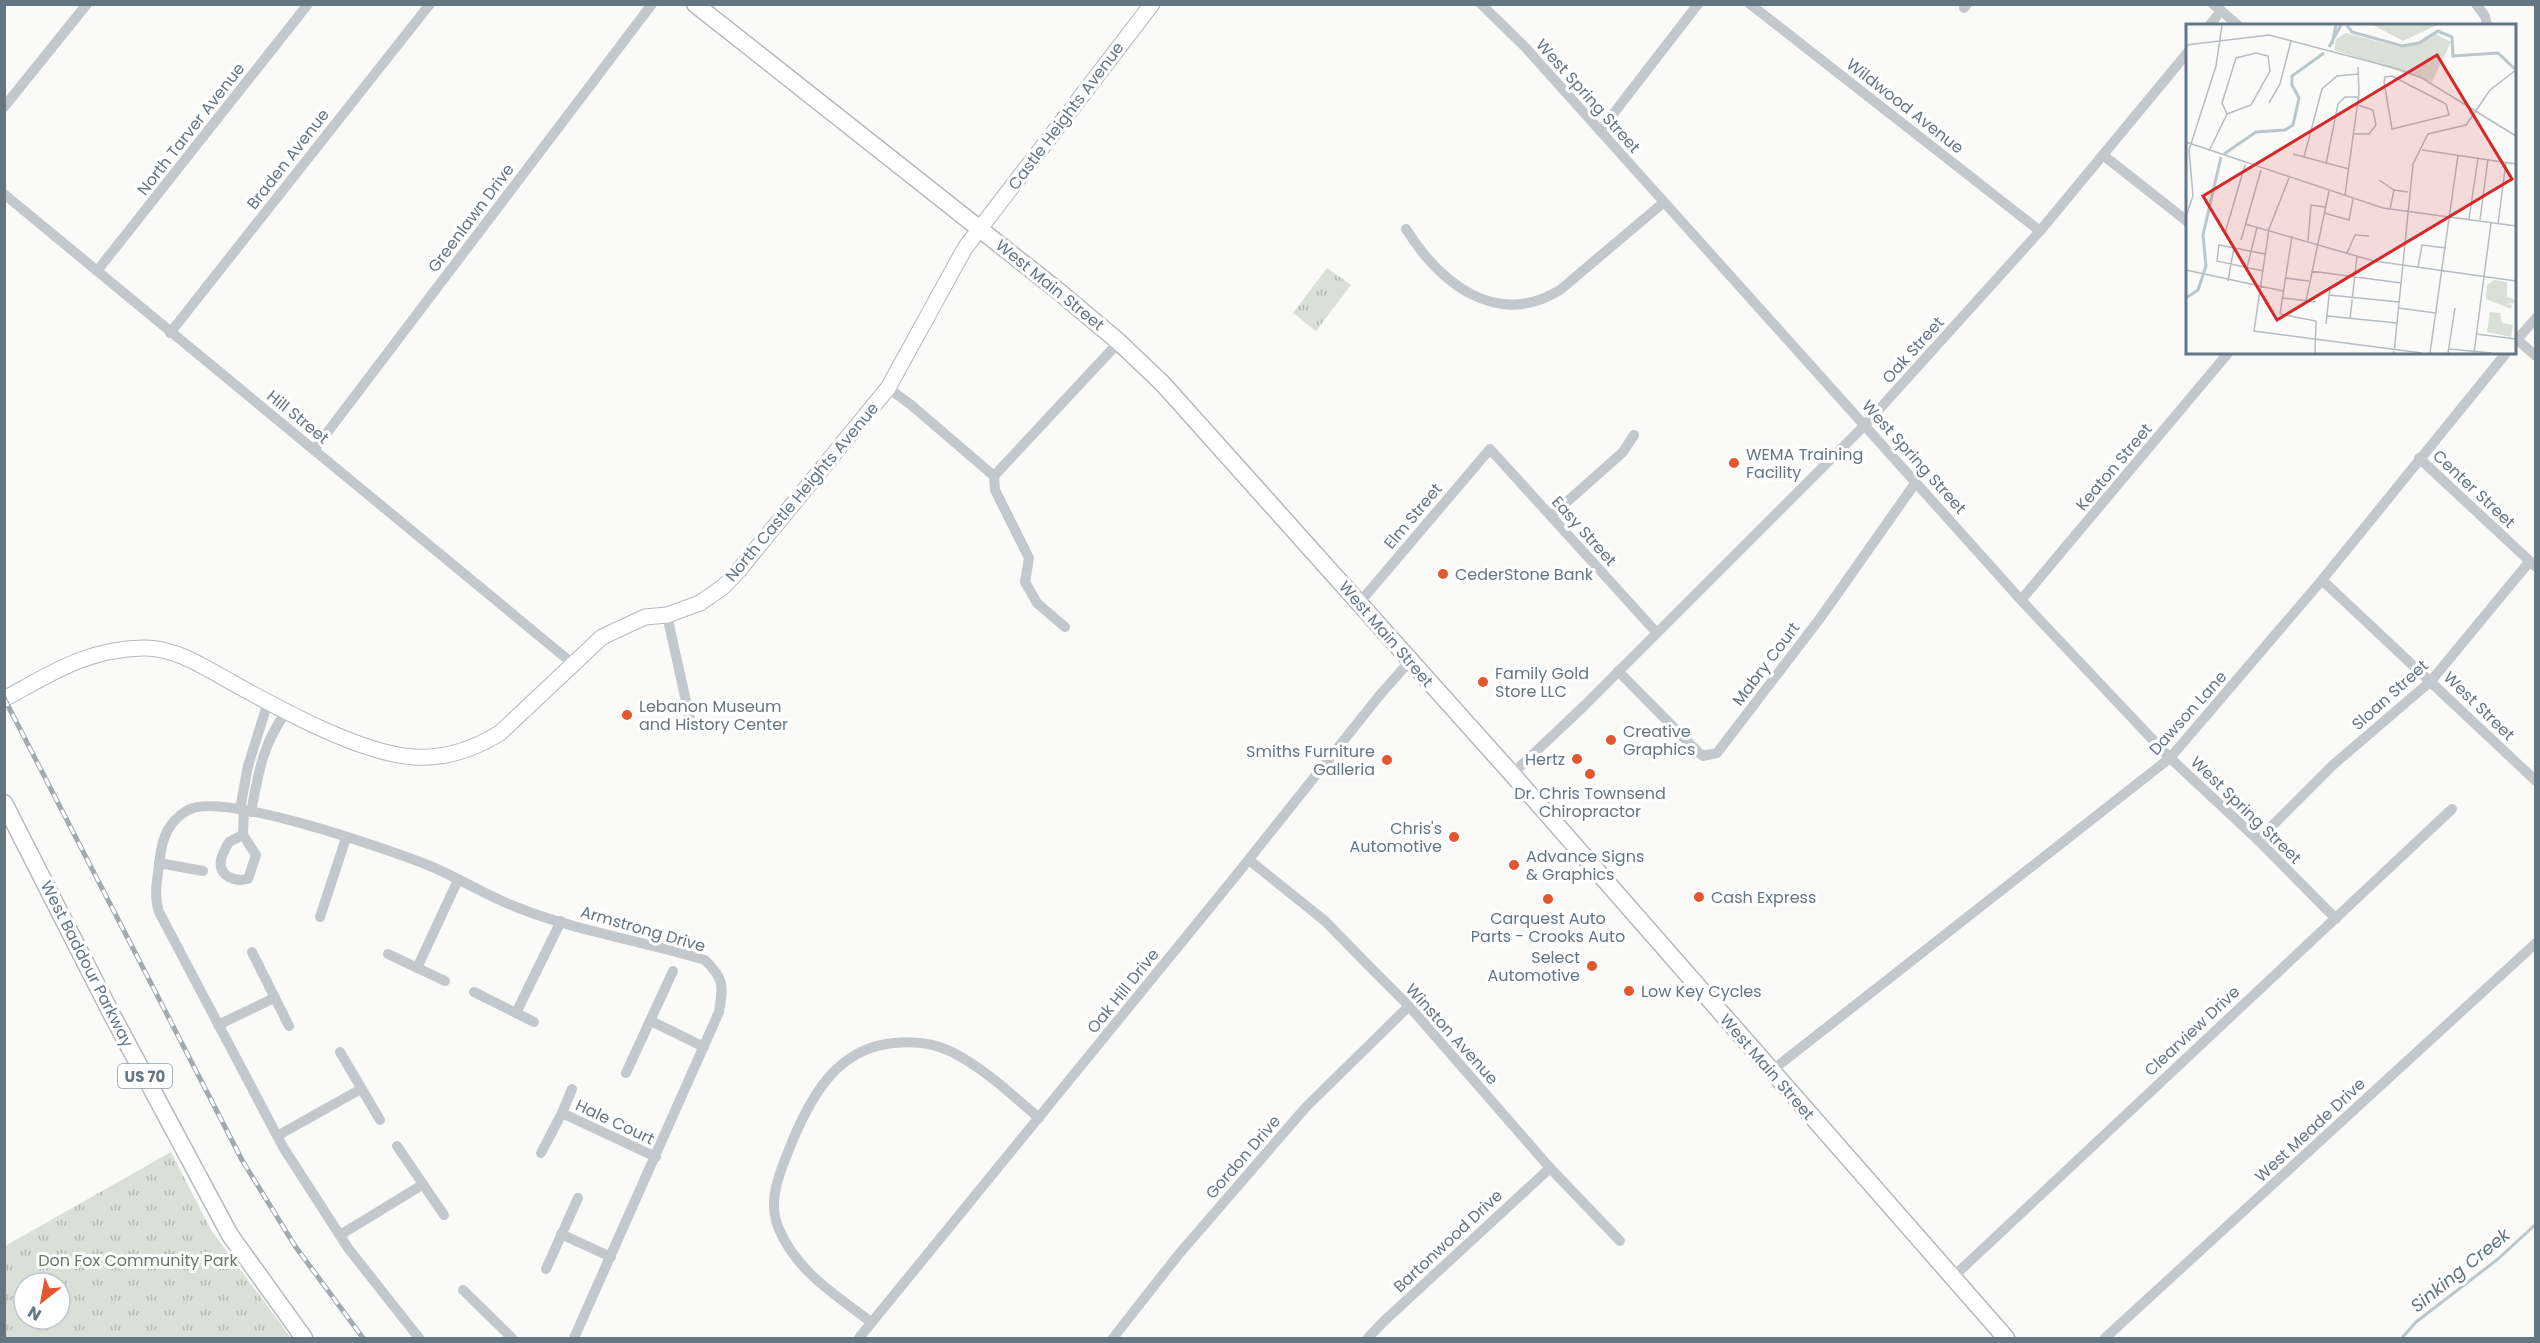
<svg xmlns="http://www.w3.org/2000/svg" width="2540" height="1343" viewBox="0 0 2540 1343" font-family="Poppins,sans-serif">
	<defs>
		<pattern id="park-tufts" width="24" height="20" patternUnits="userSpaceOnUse" patternTransform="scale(1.5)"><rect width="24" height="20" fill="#dadfd7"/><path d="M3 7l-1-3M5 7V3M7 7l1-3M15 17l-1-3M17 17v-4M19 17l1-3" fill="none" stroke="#b4b9b4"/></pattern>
	</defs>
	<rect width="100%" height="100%" fill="#fafaf8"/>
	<!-- park -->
	<g fill="url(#park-tufts)" fill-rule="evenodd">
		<path d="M 1327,268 L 1351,285 L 1316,331 L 1293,313 Z"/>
		<path d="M 171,1152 L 211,1230 L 291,1338 L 5,1338 L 5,1246 ZM 24,1283 L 60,1283 L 60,1319 L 24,1319 Z"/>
	</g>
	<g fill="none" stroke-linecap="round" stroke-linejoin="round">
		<!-- stream -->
		<path stroke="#bbc7cb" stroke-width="3" d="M 2402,1338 L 2416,1322 L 2498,1259 L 2536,1224"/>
		<defs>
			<path id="secondary" d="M 4,699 C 52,673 87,649 143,648 C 174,647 204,667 231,682 C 278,708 361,754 414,757 C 445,759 474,749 500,733 L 602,637 L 645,617 L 667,615 L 700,603 L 723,587 L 739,570 L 888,388 L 965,248 L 1152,4"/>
			<g id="primary">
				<path d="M 695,4 L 1057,290 L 1119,342 L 1163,384 L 1512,774 L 2006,1338"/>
				<path d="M 4,803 L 111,1013 L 230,1235 L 304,1338"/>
			</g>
		</defs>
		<!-- secondary casing -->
		<use href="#secondary" stroke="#b3babf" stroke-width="17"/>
		<!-- primary casing -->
		<use href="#primary" stroke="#b5babe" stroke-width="19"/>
		<!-- street -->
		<g stroke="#c3c8cc" stroke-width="10">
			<path d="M 1481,4 L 1525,47 L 2021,600 L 2170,758 L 2258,840 L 2336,919"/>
			<path d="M 1750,4 L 2040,231"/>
			<path d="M 2213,4 L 2239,26"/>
			<path d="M 2476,4 L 2485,16 L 2487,26"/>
			<path d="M 1964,8 L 1967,4"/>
			<path d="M 2209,26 L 2221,11"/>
			<path d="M 4,107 L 87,4"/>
			<path d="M 1600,131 L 1698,4"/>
			<path d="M 2103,155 L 2188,222"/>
			<path d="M 4,194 L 572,663"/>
			<path d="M 1406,229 C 1440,283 1496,329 1560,290 L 1663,203"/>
			<path d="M 97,271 L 308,4"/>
			<path d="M 170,333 L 430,4"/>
			<path d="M 2514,337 L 2536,356"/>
			<path d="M 2514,343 L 2536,318"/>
			<path d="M 888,388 L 910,404 L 994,476 L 995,490 L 1029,558 L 1025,582 L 1037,603 L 1065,627"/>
			<path d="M 314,450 L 652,4"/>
			<path d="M 2419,458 L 2535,566"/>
			<path d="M 994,476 L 1119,342"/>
			<path d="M 1551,516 L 1623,452 L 1634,435"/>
			<path d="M 2322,580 L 2536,781"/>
			<path d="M 2021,600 L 2229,352"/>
			<path d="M 1360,602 L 1490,449 L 1656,632"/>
			<path d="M 667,615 L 691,724"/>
			<path d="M 1618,671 L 1698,752 L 1703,756 L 1717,753 L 1821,617 L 1916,482"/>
			<path d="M 1512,774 L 1584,706 L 1865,425 L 2040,231 L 2188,52"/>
			<path d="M 240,809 L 248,766 L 268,702"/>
			<path d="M 251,812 C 259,771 262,746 286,712"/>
			<path d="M 243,835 L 229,842 C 226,847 222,855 221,860 C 218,877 236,882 248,879 L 256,855 L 243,835 L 244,810"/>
			<path d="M 2258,840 L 2333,765 L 2431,681 L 2530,561"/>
			<path d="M 1249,860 L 1325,921 L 1371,968 L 1409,1006 L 1550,1168 L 1620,1241"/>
			<path d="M 159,863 L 203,871"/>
			<path d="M 320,917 L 346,838"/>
			<path d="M 252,952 L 289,1026"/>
			<path d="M 388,954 L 445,981"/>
			<path d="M 417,968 L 458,880"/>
			<path d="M 474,992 L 534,1022"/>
			<path d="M 516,1013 L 561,921"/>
			<path d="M 651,1021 L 704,1047"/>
			<path d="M 218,1025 L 274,998"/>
			<path d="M 340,1052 L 380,1120"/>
			<path d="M 1770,1072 L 2170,758 L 2322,580 L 2507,352"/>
			<path d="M 626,1073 L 673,971"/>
			<path d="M 562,1113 L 656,1157"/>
			<path d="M 277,1136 L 361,1089"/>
			<path d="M 397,1146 L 444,1215"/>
			<path d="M 541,1153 L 562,1113 L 572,1089"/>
			<path d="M 561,1234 L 611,1257"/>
			<path d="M 340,1235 L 422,1185"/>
			<path d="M 546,1269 L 578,1198"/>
			<path d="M 1953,1277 L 2452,809"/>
			<path d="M 463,1290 L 512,1338"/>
			<path d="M 871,1322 C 836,1295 797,1272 779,1229 C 766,1200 781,1170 792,1142 C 812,1094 838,1048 894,1043 C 914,1041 934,1043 952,1052 C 985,1069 1012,1095 1039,1118"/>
			<path d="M 419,1338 L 348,1248 L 283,1147 L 159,912 C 153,894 158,876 160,858 C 162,837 169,821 188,810 C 223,791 390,850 430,866 C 459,878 487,896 516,907 C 576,931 643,941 705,960 C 725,979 723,987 719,1012 L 574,1338"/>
			<path d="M 859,1338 L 1234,878 L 1379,696 L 1409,662"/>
			<path d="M 1113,1338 L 1179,1254 L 1306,1107 L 1409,1006"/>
			<path d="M 1368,1338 L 1382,1323 L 1550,1168"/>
			<path d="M 2105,1338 L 2536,943"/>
		</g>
		<!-- secondary -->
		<use href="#secondary" stroke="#fff" stroke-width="15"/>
		<!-- primary -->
		<use href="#primary" stroke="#fff" stroke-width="16"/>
		<defs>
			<path id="rail" d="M 4,698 L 242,1160 L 295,1246 L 363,1338"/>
		</defs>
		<!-- rail casing -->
		<use href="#rail" stroke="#a2aab0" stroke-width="5"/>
		<!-- rail -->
		<use href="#rail" stroke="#fff" stroke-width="3" stroke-dasharray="9" stroke-linecap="butt"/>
	</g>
	<!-- markers -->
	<g fill="#e4572e" stroke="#fff" stroke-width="2">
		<circle cx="1734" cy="463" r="6"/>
		<circle cx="1443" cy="574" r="6"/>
		<circle cx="1483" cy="682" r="6"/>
		<circle cx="627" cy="715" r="6"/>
		<circle cx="1611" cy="740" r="6"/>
		<circle cx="1577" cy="759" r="6"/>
		<circle cx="1387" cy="760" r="6"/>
		<circle cx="1590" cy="774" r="6"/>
		<circle cx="1454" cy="837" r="6"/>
		<circle cx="1514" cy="865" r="6"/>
		<circle cx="1699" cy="897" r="6"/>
		<circle cx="1548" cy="899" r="6"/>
		<circle cx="1592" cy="966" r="6"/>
		<circle cx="1629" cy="991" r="6"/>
	</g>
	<g text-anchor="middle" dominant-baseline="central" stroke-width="6" stroke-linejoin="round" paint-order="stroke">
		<!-- shield labels -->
		<rect fill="#fff" stroke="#939fa8" stroke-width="1.5" x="118" y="1064" width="54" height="24" rx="4.5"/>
		<g font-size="15" font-weight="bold" fill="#657683">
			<text x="145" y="1076">US 70</text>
		</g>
		<!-- street labels -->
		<g font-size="16" fill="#657683" stroke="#fff">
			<text transform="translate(1588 96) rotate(48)">West Spring Street</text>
			<text transform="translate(1905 106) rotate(38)">Wildwood Avenue</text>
			<text transform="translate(1066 116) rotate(-53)">Castle Heights Avenue</text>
			<text transform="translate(191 129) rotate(-52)">North Tarver Avenue</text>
			<text transform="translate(288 159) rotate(-52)">Braden Avenue</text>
			<text transform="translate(471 218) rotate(-53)">Greenlawn Drive</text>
			<text transform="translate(1050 285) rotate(39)">West Main Street</text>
			<text transform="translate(1913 350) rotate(-48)">Oak Street</text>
			<text transform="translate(298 417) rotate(39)">Hill Street</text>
			<text transform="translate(1914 457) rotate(48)">West Spring Street</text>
			<text transform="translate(2114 467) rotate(-50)">Keaton Street</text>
			<text transform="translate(2474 489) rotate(43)">Center Street</text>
			<text transform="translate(802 492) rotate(-50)">North Castle Heights Avenue</text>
			<text transform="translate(1413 516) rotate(-50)">Elm Street</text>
			<text transform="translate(1584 531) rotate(48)">Easy Street</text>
			<text transform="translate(1386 634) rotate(49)">West Main Street</text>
			<text transform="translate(1766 664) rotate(-53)">Mabry Court</text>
			<text transform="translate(2390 695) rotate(-42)">Sloan Street</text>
			<text transform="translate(2479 706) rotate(44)">West Street</text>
			<text transform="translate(2188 713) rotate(-48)">Dawson Lane</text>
			<text transform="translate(2246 810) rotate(44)">West Spring Street</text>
			<text transform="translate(643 929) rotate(16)">Armstrong Drive</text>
			<text transform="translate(87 964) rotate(63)">West Baddour Parkway</text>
			<text transform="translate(1123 991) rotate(-51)">Oak Hill Drive</text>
			<text transform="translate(2192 1031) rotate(-43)">Clearview Drive</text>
			<text transform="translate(1452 1034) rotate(48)">Winston Avenue</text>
			<text transform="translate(1767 1067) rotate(49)">West Main Street</text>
			<text transform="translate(615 1122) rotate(25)">Hale Court</text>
			<text transform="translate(2310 1130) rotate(-43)">West Meade Drive</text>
			<text transform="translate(1243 1157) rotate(-49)">Gordon Drive</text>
			<text transform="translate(1448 1241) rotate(-43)">Bartonwood Drive</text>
		</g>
		<!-- poi labels -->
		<g font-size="16" fill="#657683" stroke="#fff" text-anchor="start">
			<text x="1746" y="454">WEMA Training<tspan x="1746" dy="18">Facility</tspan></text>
			<text x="1455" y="574">CederStone Bank</text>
			<text x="1495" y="673">Family Gold<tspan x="1495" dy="18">Store LLC</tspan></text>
			<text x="639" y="706">Lebanon Museum<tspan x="639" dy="18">and History Center</tspan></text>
			<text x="1623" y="731">Creative<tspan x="1623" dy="18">Graphics</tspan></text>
			<text x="1375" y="751" text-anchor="end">Smiths Furniture<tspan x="1375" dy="18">Galleria</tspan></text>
			<text x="1565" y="759" text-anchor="end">Hertz</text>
			<text x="1590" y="793" text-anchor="middle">Dr. Chris Townsend<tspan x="1590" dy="18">Chiropractor</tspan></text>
			<text x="1442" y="828" text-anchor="end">Chris's<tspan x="1442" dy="18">Automotive</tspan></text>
			<text x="1526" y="856">Advance Signs<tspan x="1526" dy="18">&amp; Graphics</tspan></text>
			<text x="1711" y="897">Cash Express</text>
			<text x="1548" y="918" text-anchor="middle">Carquest Auto<tspan x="1548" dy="18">Parts - Crooks Auto</tspan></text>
			<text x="1580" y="957" text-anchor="end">Select<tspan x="1580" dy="18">Automotive</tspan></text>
			<text x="1641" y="991">Low Key Cycles</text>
		</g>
		<!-- park labels -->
		<g font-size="16" fill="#687a64" stroke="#fff">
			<text x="138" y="1260">Don Fox Community Park</text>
		</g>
		<!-- water labels -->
		<g font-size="18" font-style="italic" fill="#60757c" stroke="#fff">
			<text transform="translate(2460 1270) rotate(-39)">Sinking Creek</text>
		</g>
	</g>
	<!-- overview -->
	<g transform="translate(2186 24)">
		<rect width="330" height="330" fill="#fafaf8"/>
		<path d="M 187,1 L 251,1 L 217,17 ZM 308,256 L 321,258 L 321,273 L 328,275 L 328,279 L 319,280 L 326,281 L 325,285 L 300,275 L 301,261 ZM 304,288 L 314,289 L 316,299 L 327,301 L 325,313 L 301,308 Z" fill="#dadfd7"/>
		<path d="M 160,9 L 213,23 L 232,20 L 248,9 L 265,18 L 246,58 L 148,26 L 150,15 Z" fill="#dadfd7"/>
		<path fill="none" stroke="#bbc7cb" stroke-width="3" d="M 161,1 L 166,8 L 216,22 L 233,19 L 252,7 L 266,13 L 267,32 L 312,29 L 329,45M 146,20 L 150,1M 143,23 L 155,1M 38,130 L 70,108 L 99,106 L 107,101 L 113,74 L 106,61 L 106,52 L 138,29M 0,274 L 12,266 L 20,242 L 17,211 L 35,133"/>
		<path fill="none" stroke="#b5bdc2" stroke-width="1.5" d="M 0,21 L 83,11 L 212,45 L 236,54 L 330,112M 70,29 L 82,32 L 84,47 L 65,81 L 41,90 L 36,79 L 50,34 ZM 206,52 L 260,80 L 263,91 L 206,105 L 198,58 L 199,53 ZM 83,79 L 94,60 L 105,17M 168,110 L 183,110 L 190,101 L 187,86 L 172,81M 0,118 L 197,184 L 330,202M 236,126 L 330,140M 23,127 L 41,90M 107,130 L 163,145M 118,133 L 136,65 L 151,52 L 172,50M 140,140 L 152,80 L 159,73 L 173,73M 103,154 L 83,205 L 68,307 L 236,329M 193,156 L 208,166 L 222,168M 159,171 L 173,69 L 172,43M 204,185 L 208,166M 138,189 L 163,196 L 167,175M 0,192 L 7,172 L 3,126 L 30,42 L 36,1M 283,195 L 292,134M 294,196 L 302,135M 59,200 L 188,237 L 330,257M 312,200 L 320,138M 39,209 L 59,141M 106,212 L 94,290 L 130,297 L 129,329M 55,216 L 75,146M 122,217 L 125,181 L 139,183M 161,229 L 169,211 L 183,212M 232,243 L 236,221 L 260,224M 61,244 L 71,203M 0,246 L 97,267M 77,247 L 31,237 L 33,221 L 79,230M 125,247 L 215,259M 99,254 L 123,257M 42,257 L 48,223M 143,271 L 213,278M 97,274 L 130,278M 120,277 L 143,167M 212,284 L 250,289M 141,292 L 211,299M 164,295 L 171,232M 140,300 L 144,263M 290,310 L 330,315M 263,325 L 306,329M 208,329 L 227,140 L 242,110 L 280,101 L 304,66 L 330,46M 244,329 L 272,131M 262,329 L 269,284M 288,329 L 305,199"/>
		<path fill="#d62828" fill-opacity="0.15" stroke="#d62828" stroke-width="3" d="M 251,31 L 326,155 L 91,296 L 17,172 Z"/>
		<rect width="330" height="330" fill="none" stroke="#657683" stroke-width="3"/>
	</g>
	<!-- border -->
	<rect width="2540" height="1343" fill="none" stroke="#657683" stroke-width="12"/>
	<!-- north arrow -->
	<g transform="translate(42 1301) rotate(211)"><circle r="28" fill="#ffffff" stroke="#c1c8cd" stroke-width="1.5"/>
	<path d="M0-4.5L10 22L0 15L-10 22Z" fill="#e4572e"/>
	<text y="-9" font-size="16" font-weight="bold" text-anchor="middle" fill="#657683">N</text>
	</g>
</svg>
